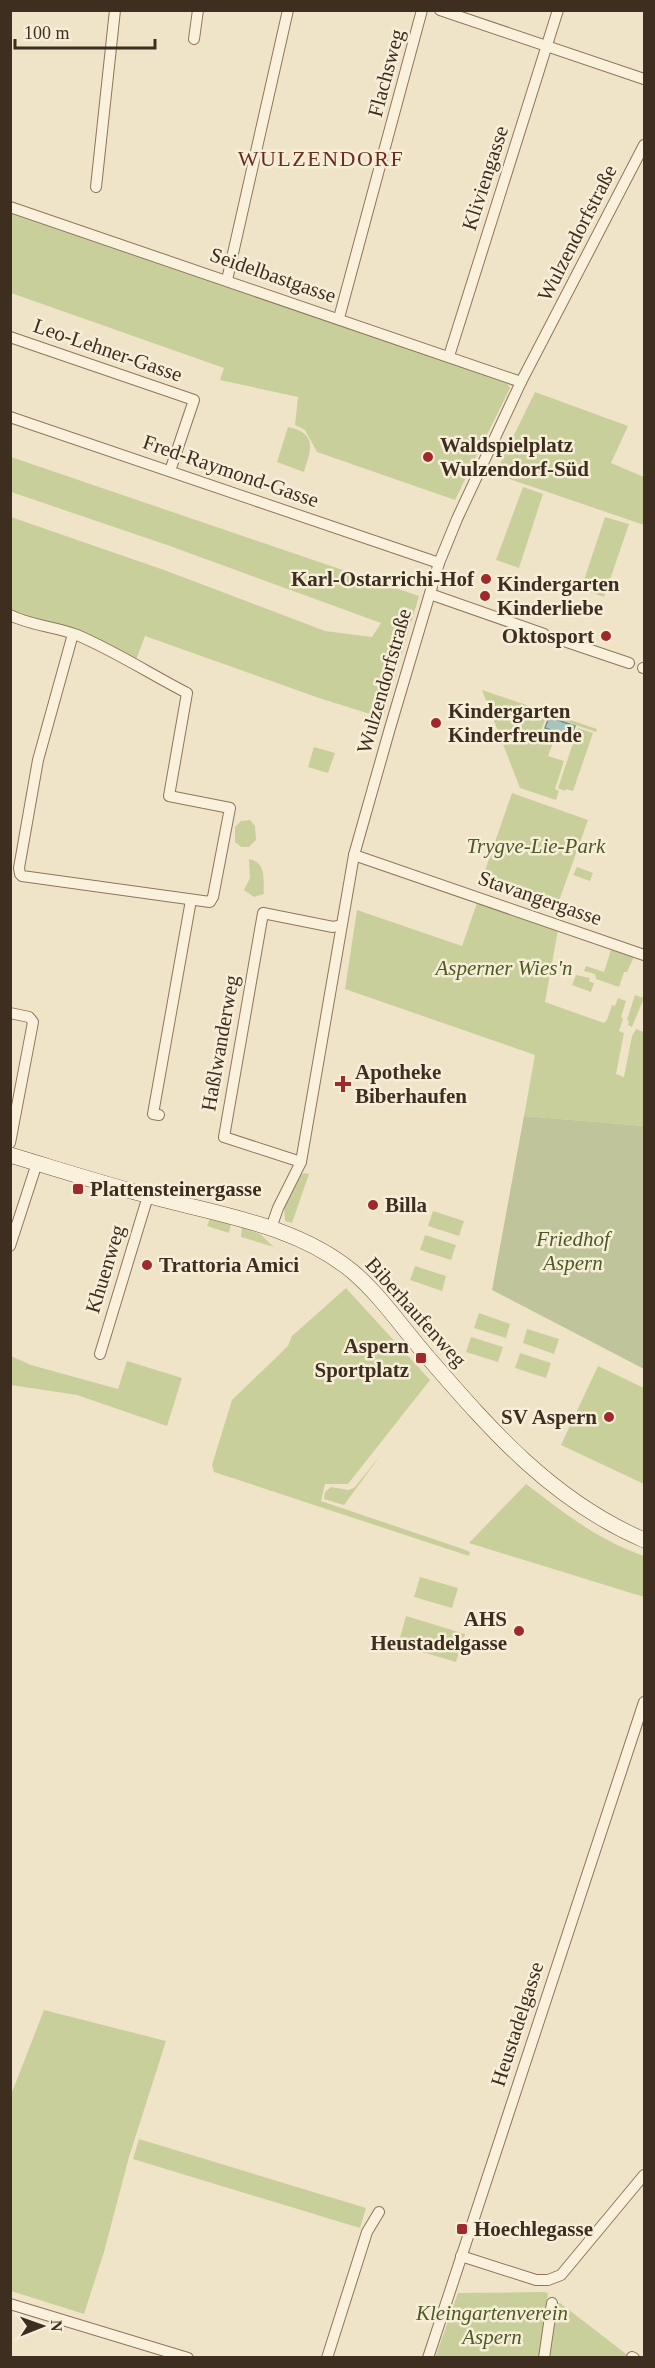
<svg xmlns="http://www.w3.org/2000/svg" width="655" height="2368" viewBox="0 0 655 2368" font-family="'Times New Roman',serif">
	<rect width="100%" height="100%" fill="#f0e4c8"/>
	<!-- green -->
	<g fill="#c9cf9b">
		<path d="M 11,214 L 507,382 L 510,388 L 455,500 L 317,452 L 305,430 L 295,425 L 298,397 L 220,380 L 224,368 L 11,293 Z"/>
		<path d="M 535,392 L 628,426 L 611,463 L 644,477 L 644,525 L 495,474 Z"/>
		<path d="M 288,427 C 318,433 311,450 304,472 L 277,462 Z"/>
		<path d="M 11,457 L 419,596 L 383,718 L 319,698 L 145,636 L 136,660 L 86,633 L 28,618 L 11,611 L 11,517 L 164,570 L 325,631 L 372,637 L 381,623 L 170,546 L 11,492 Z"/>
		<path d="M 523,487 L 543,494 L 519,568 L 496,560 Z"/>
		<path d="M 605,517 L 629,524 L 604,597 L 581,589 Z"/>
		<path d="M 482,690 L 597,729 L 596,732 L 547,715 L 541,730 L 556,735 L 548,756 L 564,761 L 555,789 L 559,791 L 556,800 L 520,788 Z"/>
		<path d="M 578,728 L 593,733 L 573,791 L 566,789 L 565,791 L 558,788 Z"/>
		<path d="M 314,747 L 335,753 L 328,773 L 308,767 Z"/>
		<path d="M 512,793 L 588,820 L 556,909 L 481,882 Z"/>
		<path d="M 250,820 L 255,826 L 256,840 L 249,847 L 241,847 L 235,842 L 235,827 L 241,821 Z"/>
		<path d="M 249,859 C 267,862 263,880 264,894 L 254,897 L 244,890 L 250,878 Z"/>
		<path d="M 577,867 L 593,873 L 590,881 L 573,875 Z"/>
		<path d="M 477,903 L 558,930 L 545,1002 L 604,1023 L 607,1020 L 612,1005 L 615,1006 L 618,998 L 626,1001 L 621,1017 L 623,1019 L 619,1031 L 624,1033 L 616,1074 L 624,1077 L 632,1036 L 636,1029 L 644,1032 L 644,1126 L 524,1116 L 535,1055 L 345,989 L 357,910 L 462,946 Z"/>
		<path d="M 611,950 L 634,957 L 627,972 L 624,972 L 619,987 L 596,979 L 595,974 L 584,971 L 586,966 L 604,972 Z"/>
		<path d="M 576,975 L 590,978 L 589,981 L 594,983 L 591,992 L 572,985 Z"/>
		<path d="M 635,995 L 644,998 L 632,1027 L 628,1025 L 629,1021 L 627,1020 Z"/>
		<path d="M 304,1173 L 309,1174 L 292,1223 L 285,1221 L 284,1206 L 300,1176 Z"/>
		<path d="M 433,1211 L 464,1221 L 459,1236 L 428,1226 Z"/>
		<path d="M 210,1218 L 231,1224 L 229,1233 L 207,1226 Z"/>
		<path d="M 242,1227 L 260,1234 L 274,1247 L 241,1237 Z"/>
		<path d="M 425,1235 L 456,1245 L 451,1260 L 420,1250 Z"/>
		<path d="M 415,1266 L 446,1276 L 442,1291 L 410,1280 Z"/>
		<path d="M 346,1288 L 430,1380 L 348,1484 L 325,1484 L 321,1501 L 460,1548 L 470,1552 L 469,1556 L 214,1472 L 212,1465 L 232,1400 L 288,1346 L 292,1336 Z"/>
		<path d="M 479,1313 L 510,1324 L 506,1338 L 474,1328 Z"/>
		<path d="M 527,1329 L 559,1339 L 554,1354 L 523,1343 Z"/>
		<path d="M 471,1337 L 503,1347 L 498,1362 L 466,1352 Z"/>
		<path d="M 520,1353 L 551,1363 L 546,1378 L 515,1368 Z"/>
		<path d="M 11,1356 L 31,1365 L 118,1389 L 127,1361 L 182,1378 L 167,1426 L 77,1395 L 11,1385 Z"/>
		<path d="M 598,1366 L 644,1388 L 644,1484 L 561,1445 Z"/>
		<path d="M 380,1456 L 344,1505 L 324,1499 L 325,1492 L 331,1487 L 348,1490 L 354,1488 Z"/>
		<path d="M 526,1484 C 564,1513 598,1540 644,1556 L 644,1597 L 469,1543 Z"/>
		<path d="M 420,1577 L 458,1588 L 452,1608 L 414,1597 Z"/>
		<path d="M 406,1616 L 465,1634 L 456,1662 L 398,1645 Z"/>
		<path d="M 44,2010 L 166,2041 L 129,2157 L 104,2252 L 84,2314 L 11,2291 L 11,2095 Z"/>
		<path d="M 139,2139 L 366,2208 L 360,2228 L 133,2159 Z"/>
		<path d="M 544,2292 L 548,2293 L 539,2357 L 435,2358 L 458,2293 Z"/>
		<path d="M 560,2303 L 630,2357 L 548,2358 L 556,2304 Z"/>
	</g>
	<!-- cemetery -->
	<path fill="#bfc49a" d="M 524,1116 L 644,1126 L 644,1369 L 492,1290 Z"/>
	<!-- water -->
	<path fill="#a9c4bc" stroke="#6f938a" stroke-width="1.5" d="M 549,717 L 575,726 L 571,737 L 545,728 Z"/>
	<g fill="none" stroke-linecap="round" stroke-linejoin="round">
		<defs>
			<g id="minor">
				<path d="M 440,10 L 644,79"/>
				<path d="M 194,39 L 198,10"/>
				<path d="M 96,187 L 115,10"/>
				<path d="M 10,207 L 521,382"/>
				<path d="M 227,280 L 288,10"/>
				<path d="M 339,318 L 422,10"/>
				<path d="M 10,337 L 194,400 L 170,471"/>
				<path d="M 449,356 L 558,10"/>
				<path d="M 10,417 L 439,563"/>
				<path d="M 430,594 L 544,634"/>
				<path d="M 10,615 C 31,626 55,626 77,635 C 115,651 150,674 187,693 L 169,796 L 230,808 L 213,897 L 210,902 L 22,876 L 20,874 L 19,868 L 38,760 L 73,634"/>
				<path d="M 558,639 L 629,663"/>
				<path d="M 643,668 L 644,668"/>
				<path d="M 354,855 L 644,955"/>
				<path d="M 10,1013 L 29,1017 L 33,1022 L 10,1143"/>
				<path d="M 159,1115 L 153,1114 L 191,900"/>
				<path d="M 301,1162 L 224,1137 L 263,913 L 333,927 L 341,925"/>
				<path d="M 271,1228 L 278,1208 L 301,1162 L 354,855 L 390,728 L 439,563 L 457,519 L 521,382 L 644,145"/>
				<path d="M 10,1246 L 37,1163"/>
				<path d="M 100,1354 L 148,1196"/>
				<path d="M 461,2256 L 536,2280 L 548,2280 L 561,2275 L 644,2175"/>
				<path d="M 10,2304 L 188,2358"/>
				<path d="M 632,2357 L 634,2358"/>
				<path d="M 327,2358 L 367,2232 L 379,2212"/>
				<path d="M 428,2358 L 644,1702"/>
				<path d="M 544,2358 L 552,2303"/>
			</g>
			<path id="secondary" d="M 10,1155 C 57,1169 103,1184 150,1196 C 219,1215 297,1225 353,1272 C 380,1295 401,1326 425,1354 C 490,1429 551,1500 644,1540"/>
		</defs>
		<!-- minor casing -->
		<use href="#minor" stroke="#8d765c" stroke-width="12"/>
		<!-- secondary casing -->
		<use href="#secondary" stroke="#6f573f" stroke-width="16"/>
		<!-- minor -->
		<use href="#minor" stroke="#faf1dc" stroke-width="10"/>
		<!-- secondary -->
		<use href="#secondary" stroke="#faf1dc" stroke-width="15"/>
	</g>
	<!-- markers -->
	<g fill="#9e2a2b" stroke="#f7eed8" stroke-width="2">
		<circle cx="428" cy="457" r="6"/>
		<circle cx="486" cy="579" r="6"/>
		<circle cx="485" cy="596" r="6"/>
		<circle cx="606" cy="636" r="6"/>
		<circle cx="436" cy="723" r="6"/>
		<path d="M340 1075h6v6h6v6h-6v6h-6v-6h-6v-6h6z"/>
		<rect x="72" y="1183" width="12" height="12" rx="3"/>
		<circle cx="373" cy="1205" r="6"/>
		<circle cx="147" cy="1265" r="6"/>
		<rect x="415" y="1352" width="12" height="12" rx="3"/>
		<circle cx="609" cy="1417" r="6"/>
		<circle cx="519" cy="1631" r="6"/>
		<rect x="456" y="2223" width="12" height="12" rx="3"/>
	</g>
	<g text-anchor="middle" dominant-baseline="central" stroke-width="5" stroke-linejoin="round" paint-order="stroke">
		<!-- street labels -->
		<g font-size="21" fill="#3d2e20" stroke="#f7eed8">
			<text transform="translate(386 73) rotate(-75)">Flachsweg</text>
			<text transform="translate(485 178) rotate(-72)">Kliviengasse</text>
			<text transform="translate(577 233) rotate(-63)">Wulzendorfstraße</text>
			<text transform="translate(273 275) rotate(19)">Seidelbastgasse</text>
			<text transform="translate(108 350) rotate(19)">Leo-Lehner-Gasse</text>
			<text transform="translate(231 471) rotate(19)">Fred-Raymond-Gasse</text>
			<text transform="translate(384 681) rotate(-74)">Wulzendorfstraße</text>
			<text transform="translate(540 898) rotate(19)">Stavangergasse</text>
			<text transform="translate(220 1043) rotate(-80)">Haßlwanderweg</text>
			<text transform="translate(105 1269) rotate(-73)">Khuenweg</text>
			<text transform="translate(416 1312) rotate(48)">Biberhaufenweg</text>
			<text transform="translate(517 2024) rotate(-72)">Heustadelgasse</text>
		</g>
		<!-- poi labels -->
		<g font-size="21" font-weight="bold" fill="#3d2e20" stroke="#f7eed8" text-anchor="start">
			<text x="440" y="445">Waldspielplatz<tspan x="440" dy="24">Wulzendorf-Süd</tspan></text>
			<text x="474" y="579" text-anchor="end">Karl-Ostarrichi-Hof</text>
			<text x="497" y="584">Kindergarten<tspan x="497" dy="24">Kinderliebe</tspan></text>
			<text x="594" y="636" text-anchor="end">Oktosport</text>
			<text x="448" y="711">Kindergarten<tspan x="448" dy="24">Kinderfreunde</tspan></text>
			<text x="355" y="1072">Apotheke<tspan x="355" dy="24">Biberhaufen</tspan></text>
			<text x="90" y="1189">Plattensteinergasse</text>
			<text x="385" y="1205">Billa</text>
			<text x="159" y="1265">Trattoria Amici</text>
			<text x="409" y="1346" text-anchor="end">Aspern<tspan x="409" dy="24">Sportplatz</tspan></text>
			<text x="597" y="1417" text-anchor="end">SV Aspern</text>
			<text x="507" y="1619" text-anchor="end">AHS<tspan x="507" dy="24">Heustadelgasse</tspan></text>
			<text x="474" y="2229">Hoechlegasse</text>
		</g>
		<!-- park labels -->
		<g font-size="21" font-style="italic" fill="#4d5a26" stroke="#f7eed8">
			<text x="536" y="846">Trygve-Lie-Park</text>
			<text x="504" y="968">Asperner Wies'n</text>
			<text x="573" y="1239">Friedhof<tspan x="573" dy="24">Aspern</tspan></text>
			<text x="492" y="2313">Kleingartenverein<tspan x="492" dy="24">Aspern</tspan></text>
		</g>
		<!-- neighbourhood labels -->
		<g font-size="22" letter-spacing="1.5" fill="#6b2e1e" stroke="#f7eed8">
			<text x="321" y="158">WULZENDORF</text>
		</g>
	</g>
	<!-- border -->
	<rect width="655" height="2368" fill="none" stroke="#3d2e20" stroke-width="24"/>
	<!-- north arrow -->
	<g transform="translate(42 2326) rotate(89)" stroke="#f7eed8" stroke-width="4.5" paint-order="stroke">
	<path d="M0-4.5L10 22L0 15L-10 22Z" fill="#3d2e20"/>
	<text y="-9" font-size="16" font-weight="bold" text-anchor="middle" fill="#3d2e20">N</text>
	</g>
	<!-- scale -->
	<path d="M15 39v9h140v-9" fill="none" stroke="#3d2e20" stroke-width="3"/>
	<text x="24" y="39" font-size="18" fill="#3d2e20" stroke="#f7eed8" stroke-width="4.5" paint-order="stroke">100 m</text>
</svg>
